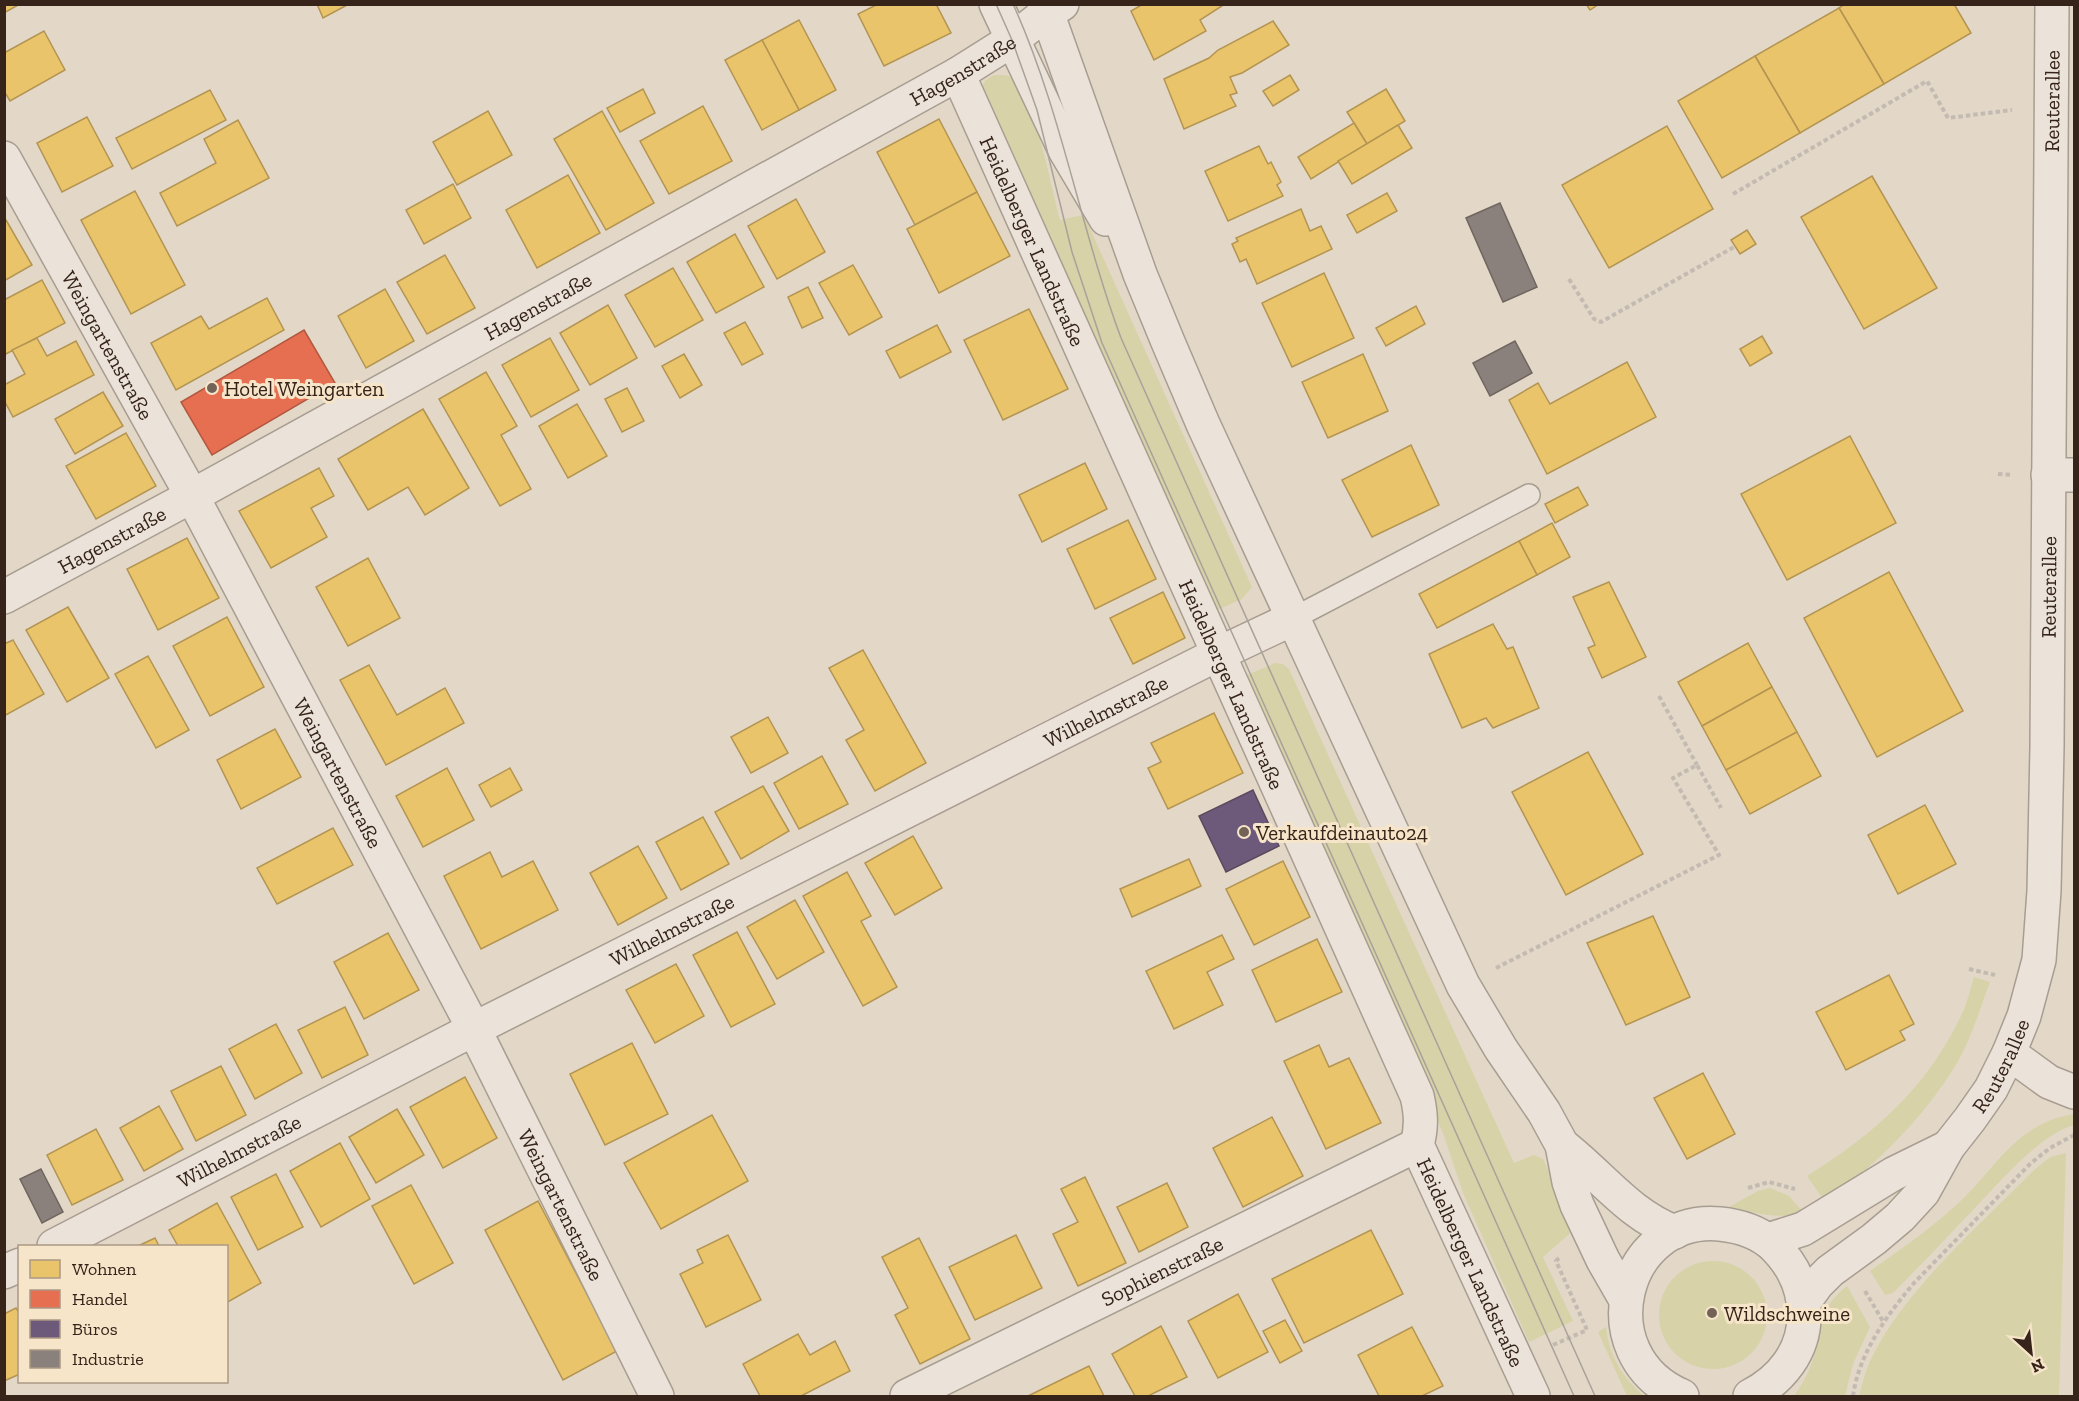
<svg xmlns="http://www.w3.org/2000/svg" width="2079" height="1401" viewBox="0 0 2079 1401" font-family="'Zilla Slab',serif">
	<rect width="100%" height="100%" fill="#e3d8c7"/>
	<!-- green -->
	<g fill="#d7d2a8">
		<path d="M 994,75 C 1000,75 1008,74 1013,78 C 1033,93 1053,193 1060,220 L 1083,215 L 1087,222 L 1252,587 L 1242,599 L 1215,611 L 981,87 L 986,80 Z"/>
		<path d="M 1275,663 L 1283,664 L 1289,669 L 1514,1163 L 1534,1155 L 1543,1159 L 1576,1228 L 1543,1257 L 1573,1321 L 1529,1342 L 1463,1193 L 1444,1136 L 1430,1103 L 1245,676 Z"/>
		<path d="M 1974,977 L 1990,982 C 1980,1009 1971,1039 1957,1063 C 1923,1119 1877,1164 1825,1202 L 1807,1176 C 1874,1134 1926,1089 1961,1016 C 1967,1004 1970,990 1974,977 Z"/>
		<path d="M 2074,1114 L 2074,1125 C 2040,1134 1998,1184 1973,1210 C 1946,1238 1920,1266 1893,1293 L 1885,1295 L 1870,1271 C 1898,1251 1928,1231 1954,1207 C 1996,1170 2013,1124 2074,1114 Z"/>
		<path d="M 2066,1153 L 2059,1396 L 1859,1396 C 1862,1385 1865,1372 1870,1361 C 1904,1290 1979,1226 2034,1170 L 2050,1157 Z"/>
		<path d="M 1770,1188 L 1789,1196 L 1803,1212 C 1777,1221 1755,1212 1729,1207 L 1758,1191 Z"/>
		<circle cx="1713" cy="1315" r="54"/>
		<path d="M 1847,1286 L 1870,1327 L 1853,1364 L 1845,1396 L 1794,1396 C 1801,1386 1808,1374 1812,1362 C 1824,1327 1814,1313 1847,1286 Z"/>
		<path d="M 1606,1327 C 1609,1356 1622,1377 1644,1396 L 1627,1396 L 1598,1332 Z"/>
	</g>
	<!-- homes -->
	<g fill="#e9c46a" stroke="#b39452" stroke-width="1.5">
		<path d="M 4,4 L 20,4 L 4,13 Z"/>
		<path d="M 317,4 L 349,4 L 323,18 Z"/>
		<path d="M 878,4 L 936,4 L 951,33 L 884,66 L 858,14 Z"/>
		<path d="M 1143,4 L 1225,4 L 1200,20 L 1206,31 L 1154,60 L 1131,11 Z"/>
		<path d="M 1586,4 L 1599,4 L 1590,10 Z"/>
		<path d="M 1845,4 L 1954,4 L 1971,33 L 1884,84 L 1839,8 Z"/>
		<path d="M 1839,8 L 1884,84 L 1800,133 L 1755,56 Z"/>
		<path d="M 799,20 L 836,90 L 799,110 L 762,40 Z"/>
		<path d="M 1273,21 L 1289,45 L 1242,73 L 1230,77 L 1237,93 L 1230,95 L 1236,106 L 1184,129 L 1164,79 L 1209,58 L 1218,50 Z"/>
		<path d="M 44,31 L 65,70 L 10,101 L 4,91 L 4,53 Z"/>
		<path d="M 762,40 L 799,110 L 762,130 L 725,60 Z"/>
		<path d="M 1755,56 L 1800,133 L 1722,178 L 1678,101 Z"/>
		<path d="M 1290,75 L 1299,90 L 1273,106 L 1263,91 Z"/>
		<path d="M 643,89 L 655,113 L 620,132 L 607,108 Z"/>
		<path d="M 1386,89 L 1405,121 L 1367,144 L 1347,112 Z"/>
		<path d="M 210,90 L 226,120 L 132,169 L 116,138 Z"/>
		<path d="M 703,106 L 732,161 L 669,194 L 640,141 Z"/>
		<path d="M 488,111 L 512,155 L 457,185 L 433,142 Z"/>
		<path d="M 602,111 L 654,203 L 606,230 L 554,139 Z"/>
		<path d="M 87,117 L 113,166 L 62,192 L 37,143 Z"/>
		<path d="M 939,119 L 977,192 L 915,225 L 877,152 Z"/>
		<path d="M 238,120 L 269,178 L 177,226 L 160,193 L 216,163 L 204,139 Z"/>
		<path d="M 1354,123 L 1367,144 L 1311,179 L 1298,157 Z"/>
		<path d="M 1398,125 L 1412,148 L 1352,184 L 1338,161 Z"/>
		<path d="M 1667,126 L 1713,209 L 1609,268 L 1562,185 Z"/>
		<path d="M 1259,146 L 1268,164 L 1271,162 L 1281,182 L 1277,185 L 1283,196 L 1228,221 L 1205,171 Z"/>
		<path d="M 568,175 L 600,233 L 537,268 L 506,210 Z"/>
		<path d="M 1872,176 L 1937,288 L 1864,329 L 1801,217 Z"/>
		<path d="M 453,184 L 471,218 L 424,244 L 406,210 Z"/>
		<path d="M 135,191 L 185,285 L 131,314 L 81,220 Z"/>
		<path d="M 977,192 L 1010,256 L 939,293 L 907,229 Z"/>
		<path d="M 1387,193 L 1397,211 L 1357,233 L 1347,215 Z"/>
		<path d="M 796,199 L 825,252 L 777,279 L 748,226 Z"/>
		<path d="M 1301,209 L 1310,231 L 1321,226 L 1332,249 L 1257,284 L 1246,259 L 1240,262 L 1232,244 L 1238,241 L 1236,238 Z"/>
		<path d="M 6,220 L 32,265 L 4,281 L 4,221 Z"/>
		<path d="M 1747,230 L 1756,244 L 1740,254 L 1731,240 Z"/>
		<path d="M 735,234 L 764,287 L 716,313 L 687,262 Z"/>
		<path d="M 445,255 L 475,308 L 427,334 L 397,282 Z"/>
		<path d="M 853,265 L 882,317 L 849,335 L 819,283 Z"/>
		<path d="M 673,268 L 703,320 L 655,347 L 625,295 Z"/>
		<path d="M 1324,273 L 1354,338 L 1292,367 L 1262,303 Z"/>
		<path d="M 42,280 L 65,323 L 4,355 L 4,300 Z"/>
		<path d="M 808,287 L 823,318 L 802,328 L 788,297 Z"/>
		<path d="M 385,289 L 414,341 L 366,368 L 338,316 Z"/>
		<path d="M 267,298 L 284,330 L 176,390 L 151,343 L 201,316 L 209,329 Z"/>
		<path d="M 608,305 L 637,358 L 590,385 L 560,333 Z"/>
		<path d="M 1416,306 L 1425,324 L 1386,346 L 1376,328 Z"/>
		<path d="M 1029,309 L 1068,389 L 1003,420 L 964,340 Z"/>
		<path d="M 745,322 L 763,354 L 742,365 L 724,333 Z"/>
		<path d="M 937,325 L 951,352 L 900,378 L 886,351 Z"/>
		<path d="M 1762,336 L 1772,353 L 1750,366 L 1740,349 Z"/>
		<path d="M 37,338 L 47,356 L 76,341 L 94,375 L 13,417 L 4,400 L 4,385 L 25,374 L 12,350 Z"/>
		<path d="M 550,338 L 579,390 L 531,417 L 502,365 Z"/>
		<path d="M 684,354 L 702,385 L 680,398 L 662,366 Z"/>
		<path d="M 1363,354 L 1388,411 L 1328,438 L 1302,382 Z"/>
		<path d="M 1627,362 L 1656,417 L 1547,474 L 1509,400 L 1538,383 L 1550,404 Z"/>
		<path d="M 486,372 L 517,426 L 501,435 L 531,489 L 500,506 L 439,399 Z"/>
		<path d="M 627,388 L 644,421 L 622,432 L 605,399 Z"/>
		<path d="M 103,392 L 123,426 L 75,454 L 55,419 Z"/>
		<path d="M 577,404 L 607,456 L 568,478 L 539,426 Z"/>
		<path d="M 423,409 L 469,488 L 425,515 L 408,487 L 368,510 L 338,459 Z"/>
		<path d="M 126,433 L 156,486 L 96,519 L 66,466 Z"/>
		<path d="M 1850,436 L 1896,523 L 1787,580 L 1741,494 Z"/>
		<path d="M 1411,445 L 1439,505 L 1372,537 L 1342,480 Z"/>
		<path d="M 1085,463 L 1107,509 L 1042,542 L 1019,495 Z"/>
		<path d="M 319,468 L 334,496 L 311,508 L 327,537 L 271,568 L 239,511 Z"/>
		<path d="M 1578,487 L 1588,505 L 1555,523 L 1545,504 Z"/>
		<path d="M 1128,520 L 1156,579 L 1095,609 L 1067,549 Z"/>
		<path d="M 1552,523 L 1570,557 L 1537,575 L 1519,541 Z"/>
		<path d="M 187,538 L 219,598 L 158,630 L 127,569 Z"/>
		<path d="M 1519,541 L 1537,575 L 1437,628 L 1419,594 Z"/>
		<path d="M 368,558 L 400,618 L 348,646 L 316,587 Z"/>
		<path d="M 1889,572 L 1963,711 L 1877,757 L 1804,618 Z"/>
		<path d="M 1609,582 L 1646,657 L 1602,678 L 1588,648 L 1595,645 L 1573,597 Z"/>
		<path d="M 1163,592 L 1185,638 L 1133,664 L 1110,618 Z"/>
		<path d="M 68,607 L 109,678 L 67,702 L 26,630 Z"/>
		<path d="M 227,617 L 264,687 L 210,716 L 173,646 Z"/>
		<path d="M 1493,624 L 1507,649 L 1513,647 L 1539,708 L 1493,728 L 1486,718 L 1462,728 L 1429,654 Z"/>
		<path d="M 13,640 L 44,694 L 4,716 L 4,644 Z"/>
		<path d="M 1748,643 L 1772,687 L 1702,726 L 1678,682 Z"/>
		<path d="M 863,650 L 926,763 L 875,791 L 846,740 L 864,730 L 829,668 Z"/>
		<path d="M 148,656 L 189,730 L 156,748 L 115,674 Z"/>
		<path d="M 369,665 L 397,715 L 445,688 L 464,723 L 386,765 L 340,680 Z"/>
		<path d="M 1772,687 L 1797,732 L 1726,770 L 1702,726 Z"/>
		<path d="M 1214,713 L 1243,773 L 1168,809 L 1148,768 L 1161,762 L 1151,743 Z"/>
		<path d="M 768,717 L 788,753 L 751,773 L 731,737 Z"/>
		<path d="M 275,729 L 301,777 L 241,809 L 217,760 Z"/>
		<path d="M 1797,732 L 1821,776 L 1750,814 L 1726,770 Z"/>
		<path d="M 1588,752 L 1643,854 L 1566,895 L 1512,792 Z"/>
		<path d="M 822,756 L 848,804 L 799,829 L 774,783 Z"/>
		<path d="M 447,768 L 474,820 L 423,847 L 396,796 Z"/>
		<path d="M 510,768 L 522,790 L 491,807 L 479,785 Z"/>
		<path d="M 763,786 L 789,831 L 741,859 L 715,812 Z"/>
		<path d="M 1925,805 L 1956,864 L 1898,894 L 1868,835 Z"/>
		<path d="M 703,817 L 729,864 L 681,890 L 656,842 Z"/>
		<path d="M 333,828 L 353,865 L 277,904 L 257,868 Z"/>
		<path d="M 913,836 L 942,888 L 895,915 L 865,863 Z"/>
		<path d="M 638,846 L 667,898 L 618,925 L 590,873 Z"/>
		<path d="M 490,852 L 502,877 L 533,861 L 558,910 L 481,949 L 444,876 Z"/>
		<path d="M 1189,859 L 1201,886 L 1132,917 L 1120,889 Z"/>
		<path d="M 1283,861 L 1310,917 L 1254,945 L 1226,889 Z"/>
		<path d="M 847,872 L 871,916 L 861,921 L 897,987 L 863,1006 L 803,896 Z"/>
		<path d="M 795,900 L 824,952 L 777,979 L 747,927 Z"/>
		<path d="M 1653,916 L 1690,997 L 1626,1025 L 1587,943 Z"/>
		<path d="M 737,932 L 775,1004 L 731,1027 L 693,955 Z"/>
		<path d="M 388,933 L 419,990 L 364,1019 L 334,962 Z"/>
		<path d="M 1222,935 L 1234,959 L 1207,972 L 1223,1005 L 1174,1029 L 1146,971 Z"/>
		<path d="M 1317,939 L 1342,992 L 1276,1022 L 1252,970 Z"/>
		<path d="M 676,964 L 704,1016 L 655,1043 L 626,990 Z"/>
		<path d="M 1889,975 L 1914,1024 L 1900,1031 L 1905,1040 L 1846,1070 L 1816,1012 Z"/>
		<path d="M 345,1007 L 368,1055 L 322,1078 L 298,1030 Z"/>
		<path d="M 276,1024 L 302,1073 L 255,1099 L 229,1049 Z"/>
		<path d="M 632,1043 L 668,1114 L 605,1145 L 570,1074 Z"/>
		<path d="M 1319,1045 L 1329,1067 L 1349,1058 L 1381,1123 L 1326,1149 L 1284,1061 Z"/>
		<path d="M 221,1066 L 246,1115 L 196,1141 L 171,1091 Z"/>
		<path d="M 1703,1073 L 1735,1134 L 1687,1159 L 1654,1098 Z"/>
		<path d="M 465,1077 L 497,1138 L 443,1168 L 410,1107 Z"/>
		<path d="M 159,1106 L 183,1149 L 144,1171 L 120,1128 Z"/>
		<path d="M 397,1109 L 424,1155 L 376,1183 L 349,1137 Z"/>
		<path d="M 712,1115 L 748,1181 L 661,1229 L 624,1163 Z"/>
		<path d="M 1272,1117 L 1303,1176 L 1243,1207 L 1213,1148 Z"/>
		<path d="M 96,1129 L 123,1180 L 72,1205 L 47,1155 Z"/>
		<path d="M 340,1143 L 370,1199 L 321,1227 L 290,1171 Z"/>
		<path d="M 276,1174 L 303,1227 L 258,1250 L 231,1197 Z"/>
		<path d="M 1085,1177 L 1126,1263 L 1078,1286 L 1053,1234 L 1078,1222 L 1061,1189 Z"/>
		<path d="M 1167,1183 L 1188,1227 L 1139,1252 L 1117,1207 Z"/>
		<path d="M 411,1185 L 453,1263 L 414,1284 L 372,1206 Z"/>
		<path d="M 538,1201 L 617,1351 L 563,1380 L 485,1230 Z"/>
		<path d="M 217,1203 L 261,1283 L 226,1303 L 226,1246 L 178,1246 L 169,1230 Z"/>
		<path d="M 1371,1230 L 1403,1294 L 1304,1343 L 1272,1279 Z"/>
		<path d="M 728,1235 L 761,1300 L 706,1327 L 680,1274 L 703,1263 L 697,1250 Z"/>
		<path d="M 1016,1235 L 1042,1288 L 975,1320 L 949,1267 Z"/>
		<path d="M 155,1238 L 159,1246 L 138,1246 Z"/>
		<path d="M 919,1238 L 970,1339 L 920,1364 L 895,1315 L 908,1308 L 882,1257 Z"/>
		<path d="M 1238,1294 L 1268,1352 L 1218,1378 L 1188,1321 Z"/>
		<path d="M 16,1308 L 20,1314 L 20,1374 L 4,1381 L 4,1314 Z"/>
		<path d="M 1285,1320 L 1302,1351 L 1280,1363 L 1263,1331 Z"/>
		<path d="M 1161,1326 L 1187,1377 L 1148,1396 L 1135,1396 L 1112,1354 Z"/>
		<path d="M 1412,1327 L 1443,1386 L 1422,1396 L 1379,1396 L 1358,1355 Z"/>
		<path d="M 798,1334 L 810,1355 L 835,1341 L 850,1371 L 801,1396 L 760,1396 L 743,1364 Z"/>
		<path d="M 1089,1366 L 1104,1396 L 1028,1396 Z"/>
	</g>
	<!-- shops -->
	<path fill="#e76f51" stroke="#b25840" stroke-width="1.5" d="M 304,330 L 335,383 L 212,455 L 181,402 Z"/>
	<!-- offices -->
	<path fill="#6d597a" stroke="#5c495d" stroke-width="1.5" d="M 1253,790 L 1279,846 L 1226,872 L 1199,816 Z"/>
	<!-- industry -->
	<g fill="#8a817c" stroke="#71655f" stroke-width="1.5">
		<path d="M 1500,203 L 1537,287 L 1503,302 L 1466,218 Z"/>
		<path d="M 1515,341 L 1532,373 L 1490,396 L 1473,363 Z"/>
		<path d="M 41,1169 L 63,1212 L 42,1223 L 20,1179 Z"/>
	</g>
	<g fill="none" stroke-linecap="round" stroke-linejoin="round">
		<defs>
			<path id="service" d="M 1294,618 L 1529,495"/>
			<g id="minor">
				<path id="s1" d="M 958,74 L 1417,1096 C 1421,1113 1422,1127 1417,1145 L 1533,1396"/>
				<path id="s2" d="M 4,158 L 192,496 L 474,1029 L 657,1396"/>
				<path d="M 2048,475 L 2074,475"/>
				<path id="s3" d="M 4,597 L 192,496 L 958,74 L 1012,40 L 1048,12 L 1062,4"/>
				<path d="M 2009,1053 L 2049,1082 L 2074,1092"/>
				<path id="s4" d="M 54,1246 L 474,1029 L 1218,654 L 1294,618"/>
				<path d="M 4,1272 L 20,1265"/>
				<path id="s5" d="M 907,1396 L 1417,1145"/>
			</g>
			<g id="tertiary">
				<path d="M 996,4 L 1065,150 L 1106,219"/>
				<path d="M 1044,4 L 1140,274 L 1168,342 L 1203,424 L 1463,985 L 1501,1049 L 1544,1112 L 1562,1145 L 1569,1182 L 1577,1205 L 1603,1260 L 1626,1300"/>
				<path d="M 1562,1145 C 1601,1175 1629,1215 1675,1232"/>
				<path d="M 1768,1240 L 1803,1229 L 1893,1174 L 1948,1147"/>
				<path id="s6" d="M 1804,1302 L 1817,1284 L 1830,1271 L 1874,1239 L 1900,1217 L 1923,1192 L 1948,1147 L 1970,1119 L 1991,1089 L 2009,1053 L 2024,1016 L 2039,960 L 2044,891 L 2047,747 L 2052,4"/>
				<path d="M 1682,1396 C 1586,1355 1622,1215 1720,1224 C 1740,1226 1759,1232 1774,1246 C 1793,1265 1804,1287 1804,1314 C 1805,1351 1781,1380 1750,1396"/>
			</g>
		</defs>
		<!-- service casing -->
		<use href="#service" stroke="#a89d91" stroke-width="24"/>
		<!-- minor casing -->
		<use href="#minor" stroke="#a89d91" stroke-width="36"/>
		<!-- tertiary casing -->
		<use href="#tertiary" stroke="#a89d91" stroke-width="36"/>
		<!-- path -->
		<g stroke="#c3bab1" stroke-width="4" stroke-dasharray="4.5 3" stroke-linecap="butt">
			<path d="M 1733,194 L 1927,81 L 1948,118 L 2012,110"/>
			<path d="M 1569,279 L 1594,319 L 1601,322 L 1734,247"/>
			<path d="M 1998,474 L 2012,475"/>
			<path d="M 1659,696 L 1697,765"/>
			<path d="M 1496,968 L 1719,855 L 1673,778 L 1697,765 L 1721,808"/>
			<path d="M 1969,969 L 1995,975"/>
			<path d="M 1748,1188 L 1769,1182 L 1795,1189"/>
			<path d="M 1865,1291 L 1884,1323"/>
			<path d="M 1553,1345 L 1587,1330 L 1556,1261 L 1560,1257"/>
			<path d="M 1853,1396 C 1859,1353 1887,1315 1914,1283 L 2031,1163 L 2050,1148 L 2074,1135"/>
		</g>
		<!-- service -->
		<use href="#service" stroke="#ebe3d9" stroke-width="21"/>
		<!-- minor -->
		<use href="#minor" stroke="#ebe3d9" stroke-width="33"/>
		<!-- tertiary -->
		<use href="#tertiary" stroke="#ebe3d9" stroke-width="33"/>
		<!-- tram -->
		<g stroke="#a9a29a" stroke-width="1.5">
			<path d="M 996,4 L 1012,40 L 1037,110 L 1072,252 L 1102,343 L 1574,1396"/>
			<path d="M 1013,4 C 1062,112 1080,228 1121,338 L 1595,1396"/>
		</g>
	</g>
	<!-- markers -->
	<g fill="#736357" stroke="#f7e5ca" stroke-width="2">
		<circle cx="212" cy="388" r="6"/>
		<circle cx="1244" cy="832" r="6"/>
		<circle cx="1712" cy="1313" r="6"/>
	</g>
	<g text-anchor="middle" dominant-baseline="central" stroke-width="6" stroke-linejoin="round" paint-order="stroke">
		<!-- street labels -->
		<g font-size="21" fill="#36241a" stroke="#f7e5ca">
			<text stroke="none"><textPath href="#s3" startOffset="1094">Hagenstraße</textPath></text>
			<text stroke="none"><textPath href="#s6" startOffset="1284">Reuterallee</textPath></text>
			<text stroke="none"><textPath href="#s1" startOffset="183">Heidelberger Landstraße</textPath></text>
			<text stroke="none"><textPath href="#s3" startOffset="608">Hagenstraße</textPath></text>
			<text stroke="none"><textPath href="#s2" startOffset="214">Weingartenstraße</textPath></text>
			<text stroke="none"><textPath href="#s3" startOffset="122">Hagenstraße</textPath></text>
			<text stroke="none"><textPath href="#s6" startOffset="798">Reuterallee</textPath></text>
			<text stroke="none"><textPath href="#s1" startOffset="669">Heidelberger Landstraße</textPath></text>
			<text stroke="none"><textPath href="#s4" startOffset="1180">Wilhelmstraße</textPath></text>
			<text stroke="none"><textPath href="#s2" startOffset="700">Weingartenstraße</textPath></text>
			<text stroke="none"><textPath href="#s4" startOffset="694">Wilhelmstraße</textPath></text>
			<text stroke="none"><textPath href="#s6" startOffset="312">Reuterallee</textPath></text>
			<text stroke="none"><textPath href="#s4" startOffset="208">Wilhelmstraße</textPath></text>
			<text stroke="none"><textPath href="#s2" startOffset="1186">Weingartenstraße</textPath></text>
			<text stroke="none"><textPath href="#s1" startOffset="1299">Heidelberger Landstraße</textPath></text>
			<text stroke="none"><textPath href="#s5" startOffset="284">Sophienstraße</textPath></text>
		</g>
		<!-- poi labels -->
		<g font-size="21" fill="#36241a" stroke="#f7e5ca" text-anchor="start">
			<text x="224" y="388">Hotel Weingarten</text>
			<text x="1256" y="832">Verkaufdeinauto24</text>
			<text x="1724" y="1313">Wildschweine</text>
		</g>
	</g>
	<!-- border -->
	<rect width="2079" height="1401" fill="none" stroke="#36241a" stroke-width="12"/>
	<!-- legend -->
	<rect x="18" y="1245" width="210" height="138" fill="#f7e5ca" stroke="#aa9884" stroke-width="1.5"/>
	<rect x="30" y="1260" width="30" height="18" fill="#e9c46a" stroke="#aa9884" stroke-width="1.5"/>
	<text x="72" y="1275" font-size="18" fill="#36241a">Wohnen</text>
	<rect x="30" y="1290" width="30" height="18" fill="#e76f51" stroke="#aa9884" stroke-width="1.5"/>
	<text x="72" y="1305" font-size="18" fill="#36241a">Handel</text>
	<rect x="30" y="1320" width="30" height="18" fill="#6d597a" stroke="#aa9884" stroke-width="1.5"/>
	<text x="72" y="1335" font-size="18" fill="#36241a">Büros</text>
	<rect x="30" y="1350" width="30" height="18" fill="#8a817c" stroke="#aa9884" stroke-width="1.5"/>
	<text x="72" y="1365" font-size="18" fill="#36241a">Industrie</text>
	<!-- north arrow -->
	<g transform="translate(2031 1353) rotate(153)" stroke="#f7e5ca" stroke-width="4.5" paint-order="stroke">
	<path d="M0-4.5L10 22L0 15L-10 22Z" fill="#36241a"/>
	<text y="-9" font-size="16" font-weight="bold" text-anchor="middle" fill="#36241a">N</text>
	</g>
</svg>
